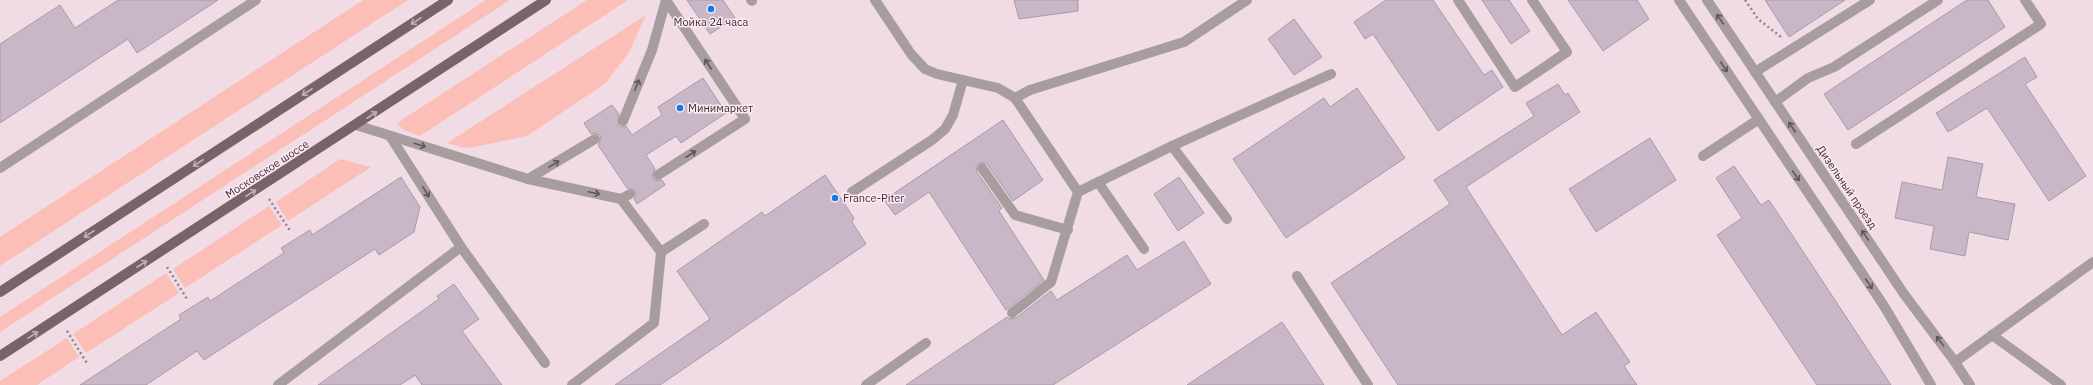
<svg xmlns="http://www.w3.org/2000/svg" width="2093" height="385" viewBox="0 0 2093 385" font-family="'IBM Plex Sans',sans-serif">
	<rect width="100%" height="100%" fill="#f1dce5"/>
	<!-- green -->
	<g fill="#fcbfb8">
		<path d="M 363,0 L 408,0 L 0,266 L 0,237 Z"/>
		<path d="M 486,0 L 510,0 L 0,332 L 0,317 Z"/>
		<path d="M 587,0 L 628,0 L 420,136 L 403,130 L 397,123 Z"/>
		<path d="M 646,15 L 629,52 L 606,83 L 527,136 L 474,147 L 465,148 L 447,143 Z"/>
		<path d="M 340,159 L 371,167 L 288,221 L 276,202 Z"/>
		<path d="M 269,206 L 282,225 L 185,288 L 173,269 Z"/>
		<path d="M 166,273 L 179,293 L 86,353 L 73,334 Z"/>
		<path d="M 67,338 L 79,357 L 37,385 L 0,385 L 0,381 Z"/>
	</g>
	<!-- building -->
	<g fill="#c8b8c7" stroke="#aa9aa8">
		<path d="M 118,0 L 218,0 L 137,53 L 128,39 L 0,123 L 0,44 L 60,5 L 75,28 Z"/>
		<path d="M 687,0 L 723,0 L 735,18 L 710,34 Z"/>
		<path d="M 1014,0 L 1078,0 L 1078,11 L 1019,19 Z"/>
		<path d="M 1386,0 L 1433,0 L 1484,75 L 1492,70 L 1503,87 L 1438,131 L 1373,34 L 1365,39 L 1354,22 Z"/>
		<path d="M 1482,0 L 1509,0 L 1530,31 L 1511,44 Z"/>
		<path d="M 1568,0 L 1637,0 L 1649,19 L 1603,51 Z"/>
		<path d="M 1765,0 L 1845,0 L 1789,37 Z"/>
		<path d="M 1967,0 L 1988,0 L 2005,27 L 1848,130 L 1824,94 Z"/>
		<path d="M 1294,19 L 1322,57 L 1294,75 L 1268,39 Z"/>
		<path d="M 2025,57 L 2037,77 L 2025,84 L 2086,176 L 2049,201 L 1987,108 L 1948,132 L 1936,113 Z"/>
		<path d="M 703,78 L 726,113 L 681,143 L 676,136 L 646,155 L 655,169 L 652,175 L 653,179 L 658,181 L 662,180 L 665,185 L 637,204 L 634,199 L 636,194 L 635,191 L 630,188 L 627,188 L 598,145 L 601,139 L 600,135 L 595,133 L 591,134 L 584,123 L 612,105 L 619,114 L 618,125 L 621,127 L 626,126 L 632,135 L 662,115 L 658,107 Z"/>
		<path d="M 1558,84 L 1565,95 L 1568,93 L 1580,112 L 1466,187 L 1562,335 L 1596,312 L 1630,362 L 1624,366 L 1637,385 L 1398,385 L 1331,283 L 1450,204 L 1434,180 L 1534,116 L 1526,103 Z"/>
		<path d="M 1357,88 L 1405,158 L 1286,238 L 1233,159 L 1324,98 L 1330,107 Z"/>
		<path d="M 1003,120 L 1043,180 L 1013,201 L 987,164 L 981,162 L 976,166 L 977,172 L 1002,208 L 999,211 L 1044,280 L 1006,310 L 929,192 L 895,215 L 884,200 Z"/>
		<path d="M 1650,138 L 1676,180 L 1596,232 L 1569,189 Z"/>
		<path d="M 1948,157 L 1983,164 L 1976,197 L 2015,204 L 2008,240 L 1969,232 L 1965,256 L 1930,249 L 1934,226 L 1895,218 L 1902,182 L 1942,190 Z"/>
		<path d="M 1734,166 L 1761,205 L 1769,200 L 1891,385 L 1817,385 L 1717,235 L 1742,218 L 1716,178 Z"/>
		<path d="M 825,175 L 854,218 L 852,222 L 866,244 L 660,385 L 615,385 L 710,319 L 677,271 L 762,212 L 765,216 Z"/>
		<path d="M 401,177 L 420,207 L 414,232 L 379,255 L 375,249 L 204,360 L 197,351 L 146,385 L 80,385 L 181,319 L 179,315 L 208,297 L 210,301 L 284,253 L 281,248 L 310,230 L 312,235 Z"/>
		<path d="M 1179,177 L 1204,213 L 1178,231 L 1154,194 Z"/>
		<path d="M 1184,241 L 1211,284 L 1053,385 L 906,385 L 1007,317 L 1010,319 L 1016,318 L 1051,291 L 1057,300 L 1127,255 L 1137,270 Z"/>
		<path d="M 454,284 L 479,319 L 462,331 L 502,385 L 422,385 L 415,375 L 400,385 L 318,385 L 439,299 L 437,296 Z"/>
		<path d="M 1282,322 L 1324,385 L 1187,385 Z"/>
	</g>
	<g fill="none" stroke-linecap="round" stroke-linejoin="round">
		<!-- path -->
		<g stroke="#908288" stroke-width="2.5" stroke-dasharray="2 3" stroke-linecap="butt">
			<path d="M 1745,0 L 1758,19 L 1781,37"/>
			<path d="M 269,199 L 291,232"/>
			<path d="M 167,267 L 187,299"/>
			<path d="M 67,331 L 88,365"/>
		</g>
		<!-- service -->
		<g stroke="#a79d9f" stroke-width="10">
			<path d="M 751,0 L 752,1"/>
			<path d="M 875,0 L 911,54 L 925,69 L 937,74 L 998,88 L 1015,98 L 1078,192 L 1051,282 L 1012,313"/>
			<path d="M 1458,0 L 1515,87 L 1567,52 L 1532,0"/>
			<path d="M 1755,72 L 1870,0"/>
			<path d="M 1015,98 L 1030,90 L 1184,42 L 1247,0"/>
			<path d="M 1775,102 L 1808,78 L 1834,67 L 1938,0"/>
			<path d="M 623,121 L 652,50 L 666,0"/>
			<path d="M 356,125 L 528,179 L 595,139"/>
			<path d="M 390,136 L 461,247 L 545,363"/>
			<path d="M 1856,144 L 2041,24 L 2025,0"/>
			<path d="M 1172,146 L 1227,219"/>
			<path d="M 1703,156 L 1759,119"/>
			<path d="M 0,168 L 256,0"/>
			<path d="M 982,168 L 1015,215 L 1068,230"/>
			<path d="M 658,175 L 745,119 L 666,0"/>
			<path d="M 528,179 L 621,199 L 630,194"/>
			<path d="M 1098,182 L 1144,249"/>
			<path d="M 852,192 L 932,140 L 945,129 L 953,115 L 963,80"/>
			<path d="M 1078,192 L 1172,146 L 1331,74"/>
			<path d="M 621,199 L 661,252 L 704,224"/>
			<path d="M 1297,276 L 1368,385"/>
			<path d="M 1992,335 L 2061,385"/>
			<path d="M 1955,362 L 2093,262"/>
			<path d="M 278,385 L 461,247"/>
			<path d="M 572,385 L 654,323 L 661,252"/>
			<path d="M 866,385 L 926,343"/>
		</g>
		<!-- tertiary -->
		<g stroke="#a79d9f" stroke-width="10">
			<path d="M 1679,0 L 1884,306 L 1931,385"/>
			<path d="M 1707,0 L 1904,294 L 1955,362 L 1970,385"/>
		</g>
		<!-- primary -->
		<g stroke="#766467" stroke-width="10">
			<path d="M 0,292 L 448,0"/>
			<path d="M 0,356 L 546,0"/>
		</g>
	</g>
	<!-- one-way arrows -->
	<defs><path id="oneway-shaft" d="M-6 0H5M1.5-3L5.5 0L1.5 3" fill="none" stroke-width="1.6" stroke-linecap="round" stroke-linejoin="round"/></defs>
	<g stroke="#605759">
		<use href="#oneway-shaft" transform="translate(1720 19) rotate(-124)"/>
		<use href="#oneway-shaft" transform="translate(708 64) rotate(-123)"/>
		<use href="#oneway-shaft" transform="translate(1724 67) rotate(56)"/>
		<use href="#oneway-shaft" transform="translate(637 85) rotate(-68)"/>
		<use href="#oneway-shaft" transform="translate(1792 127) rotate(-124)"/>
		<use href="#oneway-shaft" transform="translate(420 145) rotate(17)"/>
		<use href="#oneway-shaft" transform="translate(691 154) rotate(-33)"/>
		<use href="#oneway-shaft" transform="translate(554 164) rotate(-31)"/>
		<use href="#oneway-shaft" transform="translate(1796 176) rotate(56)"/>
		<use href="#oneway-shaft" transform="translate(426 192) rotate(58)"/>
		<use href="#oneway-shaft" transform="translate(594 193) rotate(12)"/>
		<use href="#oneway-shaft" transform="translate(1865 235) rotate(-124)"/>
		<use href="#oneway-shaft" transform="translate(1869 284) rotate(56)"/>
		<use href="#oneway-shaft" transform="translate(1940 341) rotate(-126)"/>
	</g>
	<g stroke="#c1adb4">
		<use href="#oneway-shaft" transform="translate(416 21) rotate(147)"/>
		<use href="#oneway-shaft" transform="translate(307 92) rotate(147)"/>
		<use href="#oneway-shaft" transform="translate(372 115) rotate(-33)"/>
		<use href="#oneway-shaft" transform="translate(198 163) rotate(147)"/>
		<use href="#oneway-shaft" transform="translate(251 193) rotate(-33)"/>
		<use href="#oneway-shaft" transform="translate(89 234) rotate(147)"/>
		<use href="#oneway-shaft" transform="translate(142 264) rotate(-33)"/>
		<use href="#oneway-shaft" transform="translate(33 335) rotate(-33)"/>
	</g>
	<!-- markers -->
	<g fill="#1678e1" stroke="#fee9f3" stroke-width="1.5">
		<circle cx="711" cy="9" r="4"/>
		<circle cx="680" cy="108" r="4"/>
		<circle cx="835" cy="198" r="4"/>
	</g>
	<g text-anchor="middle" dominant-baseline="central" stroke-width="3" stroke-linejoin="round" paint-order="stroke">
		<!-- poi labels -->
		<g font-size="11" fill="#393134" stroke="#fee9f3" text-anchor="start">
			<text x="711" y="22" text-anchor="middle">Мойка 24 часа</text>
			<text x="688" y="108">Минимаркет</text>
			<text x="843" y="198">France-Piter</text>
		</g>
		<!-- street labels -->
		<g font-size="11" fill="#393134" stroke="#fee9f3">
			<text transform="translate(267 169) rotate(-33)">Московское шоссе</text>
			<text transform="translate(1847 187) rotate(56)">Дизельный проезд</text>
		</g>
	</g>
</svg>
